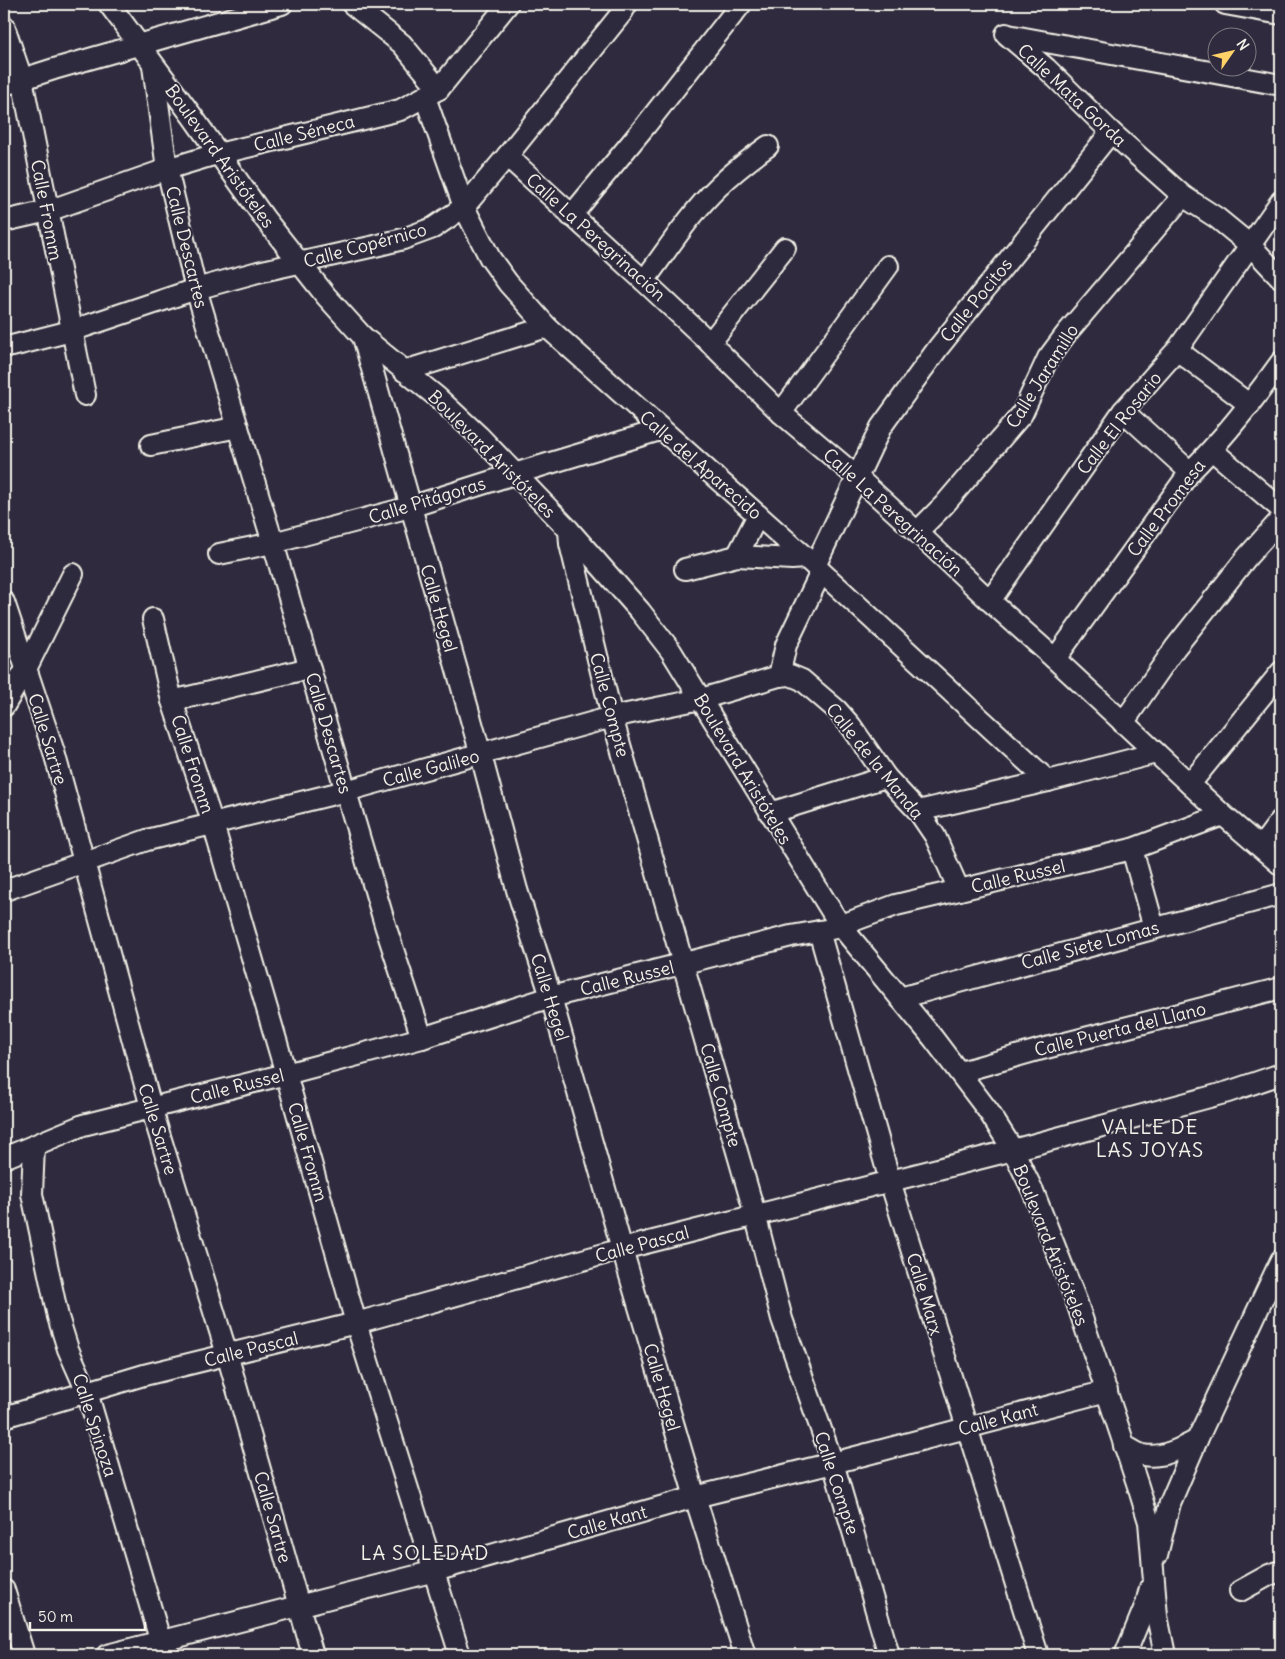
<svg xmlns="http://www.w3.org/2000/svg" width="1285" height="1659" viewBox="0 0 1285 1659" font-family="Delius,sans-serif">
	<rect width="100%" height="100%" fill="#2f2a3d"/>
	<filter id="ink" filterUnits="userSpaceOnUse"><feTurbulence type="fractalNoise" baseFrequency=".02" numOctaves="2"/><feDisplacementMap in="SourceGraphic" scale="10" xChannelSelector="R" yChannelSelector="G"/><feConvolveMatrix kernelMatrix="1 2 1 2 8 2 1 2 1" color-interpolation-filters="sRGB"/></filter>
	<g filter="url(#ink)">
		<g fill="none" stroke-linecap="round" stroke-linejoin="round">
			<defs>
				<g id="minor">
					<path d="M 109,4 L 192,116 L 265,219 L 326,296 L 363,337 L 437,397 L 479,436 L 569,530 L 640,611 L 671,651 L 840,925 L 933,1038 L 989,1112 L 1013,1150 L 1033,1191 L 1077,1303 L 1138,1486 L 1149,1522 L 1157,1616 L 1165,1655"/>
					<path d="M 352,4 L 402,44 L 439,89"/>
					<path d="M 1225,4 L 1281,14"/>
					<path d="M 4,26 L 22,79 L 85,395"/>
					<path d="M 1006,34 L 1046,68 L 1111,132 L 1183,196 L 1217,218 L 1250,245 L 1281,278"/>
					<path d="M 1008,35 L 1281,85"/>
					<path d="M 153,66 L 167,169 L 196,289 L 273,543 L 386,928 L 422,1038"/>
					<path d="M 4,85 L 54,69 L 282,4"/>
					<path d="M 425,97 L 464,207 L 490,258 L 508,283 L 547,327 L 815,566 L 1048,781"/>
					<path d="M 507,156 L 644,281 L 710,343 L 781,413 L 858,478 L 917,532 L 990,601 L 1055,659 L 1223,815 L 1281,865"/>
					<path d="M 571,216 L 646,125 L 741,4"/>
					<path d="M 4,221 L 48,211 L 167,169 L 210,156 L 400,110 L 439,89 L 508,4"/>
					<path d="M 644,281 C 668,249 689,215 718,187 C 733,172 750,159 768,146"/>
					<path d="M 363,337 L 481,755 L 517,890 L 551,997 L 622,1249 L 695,1497 L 745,1655"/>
					<path d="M 710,343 L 785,248"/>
					<path d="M 12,346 L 71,331 L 196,289 L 258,272 L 375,246 L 403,239 L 433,228 L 464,207 L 507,156 L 621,14 L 627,4"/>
					<path d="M 1177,350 L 1250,405"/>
					<path d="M 404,371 L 547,327"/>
					<path d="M 1123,411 L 1190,472"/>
					<path d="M 781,413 L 888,266"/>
					<path d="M 151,445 L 238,427"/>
					<path d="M 1212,450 L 1281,509"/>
					<path d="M 569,530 L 570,544 L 612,717 L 755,1214 L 782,1319 L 833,1463 L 889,1655"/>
					<path d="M 917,532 L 944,505 L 1022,414 L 1048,358 L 1066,334 L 1183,196"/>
					<path d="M 219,554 L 273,543 L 410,507 L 514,474 L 660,430"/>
					<path d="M 737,556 L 758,515"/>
					<path d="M 815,566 L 881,427 L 938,348 L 1111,132"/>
					<path d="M 685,569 L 737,556 L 792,559 L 805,558"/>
					<path d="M 990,601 L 1123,411 L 1177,350 L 1281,201"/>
					<path d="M 4,602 L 54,752 L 151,1107 L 227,1354 L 313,1655"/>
					<path d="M 153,619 L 172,701 L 213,824 L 286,1074 L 356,1323 L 460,1655"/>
					<path d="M 1055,659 L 1190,472 C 1224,438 1253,401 1281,362"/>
					<path d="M 779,676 L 786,645 L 821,572"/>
					<path d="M 172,701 L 310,668"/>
					<path d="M 4,706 L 26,669 L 73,574"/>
					<path d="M 1123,723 L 1175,648 L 1247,557 L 1281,519"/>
					<path d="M 1190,784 L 1281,672"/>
					<path d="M 918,811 L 1048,781 L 1156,753"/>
					<path d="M 770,813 L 886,777"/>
					<path d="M 1261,847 L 1281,820"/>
					<path d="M 1132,849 L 1154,928"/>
					<path d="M 8,889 L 147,840 L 346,791 L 612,717 L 701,699 L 779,676 L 790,675 L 802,680 L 837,710 L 851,726 L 886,777 L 918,811 L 935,836 L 959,890"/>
					<path d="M 819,931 L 890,1181 L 1038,1655"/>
					<path d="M 900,998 L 1281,894"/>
					<path d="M 960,1072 L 1038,1050 L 1281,988"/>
					<path d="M 34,1146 L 32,1194 L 58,1317 L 68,1349 L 87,1392 L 164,1653"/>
					<path d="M 4,1158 L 83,1125 L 286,1074 L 422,1038 L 551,997 L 791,936 L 831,929 L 896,905 L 1132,849 L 1223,815"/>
					<path d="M 4,1417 L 144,1375 L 356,1323 L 622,1249 L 1013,1150 L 1228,1092 L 1281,1074"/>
					<path d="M 1124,1446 C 1130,1448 1137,1454 1143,1455 C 1161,1459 1182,1448 1197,1440"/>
					<path d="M 1157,1555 L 1170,1503 L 1197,1440 L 1281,1260"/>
					<path d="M 4,1590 L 24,1655"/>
					<path d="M 1240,1591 L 1269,1575 L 1281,1571"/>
					<path d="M 107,1655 L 435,1571 L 695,1497 L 833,1463 L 1107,1391"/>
					<path d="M 1125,1655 L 1146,1604 L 1150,1588"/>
				</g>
			</defs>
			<!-- minor casing -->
			<use href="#minor" stroke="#f4f1e8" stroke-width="24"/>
			<!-- minor -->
			<use href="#minor" stroke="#2f2a3d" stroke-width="20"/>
		</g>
	</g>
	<g text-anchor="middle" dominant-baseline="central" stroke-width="4" stroke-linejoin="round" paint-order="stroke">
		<!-- street labels -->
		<g font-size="18" fill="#f4f1e8" stroke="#2f2a3d">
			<text transform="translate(1072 95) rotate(43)">Calle Mata Gorda</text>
			<text transform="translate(304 133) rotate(-14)">Calle Séneca</text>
			<text transform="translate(220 156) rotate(54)">Boulevard Aristóteles</text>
			<text transform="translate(47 210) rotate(79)">Calle Fromm</text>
			<text transform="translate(596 237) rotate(42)">Calle La Peregrinación</text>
			<text transform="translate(365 245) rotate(-15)">Calle Copérnico</text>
			<text transform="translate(187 247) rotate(76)">Calle Descartes</text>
			<text transform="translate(976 300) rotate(-51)">Calle Pocitos</text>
			<text transform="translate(1042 376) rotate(-58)">Calle Jaramillo</text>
			<text transform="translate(1119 423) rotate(-52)">Calle El Rosario</text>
			<text transform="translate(492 454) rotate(45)">Boulevard Aristóteles</text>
			<text transform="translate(701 465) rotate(41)">Calle del Aparecido</text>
			<text transform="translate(427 500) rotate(-17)">Calle Pitágoras</text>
			<text transform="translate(1166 508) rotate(-53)">Calle Promesa</text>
			<text transform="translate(893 512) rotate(42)">Calle La Peregrinación</text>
			<text transform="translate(439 608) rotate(74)">Calle Hegel</text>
			<text transform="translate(610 705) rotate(75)">Calle Compte</text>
			<text transform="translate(329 733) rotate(74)">Calle Descartes</text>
			<text transform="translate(48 739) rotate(73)">Calle Sartre</text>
			<text transform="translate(875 761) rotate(51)">Calle de la Manda</text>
			<text transform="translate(193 764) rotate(72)">Calle Fromm</text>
			<text transform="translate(431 768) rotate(-15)">Calle Galileo</text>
			<text transform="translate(743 769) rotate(59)">Boulevard Aristóteles</text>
			<text transform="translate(1018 876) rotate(-13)">Calle Russel</text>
			<text transform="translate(1090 945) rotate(-15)">Calle Siete Lomas</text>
			<text transform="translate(627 978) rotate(-14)">Calle Russel</text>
			<text transform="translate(550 997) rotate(73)">Calle Hegel</text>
			<text transform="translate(1120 1029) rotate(-14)">Calle Puerta del Llano</text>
			<text transform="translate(237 1086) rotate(-14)">Calle Russel</text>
			<text transform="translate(721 1095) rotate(74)">Calle Compte</text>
			<text transform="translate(158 1129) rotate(73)">Calle Sartre</text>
			<text transform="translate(308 1152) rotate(74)">Calle Fromm</text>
			<text transform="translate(642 1244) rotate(-15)">Calle Pascal</text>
			<text transform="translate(1051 1245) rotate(68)">Boulevard Aristóteles</text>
			<text transform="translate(925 1294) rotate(73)">Calle Marx</text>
			<text transform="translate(251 1349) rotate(-14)">Calle Pascal</text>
			<text transform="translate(662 1387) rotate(74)">Calle Hegel</text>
			<text transform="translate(998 1419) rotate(-15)">Calle Kant</text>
			<text transform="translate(95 1425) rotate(72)">Calle Spinoza</text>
			<text transform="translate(837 1483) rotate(72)">Calle Compte</text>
			<text transform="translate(273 1517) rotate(74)">Calle Sartre</text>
			<text transform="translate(607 1522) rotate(-16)">Calle Kant</text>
		</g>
		<!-- quarter labels -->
		<g font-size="20" letter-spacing="1" fill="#f4f1e8" stroke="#2f2a3d">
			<text x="1150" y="1126">VALLE DE<tspan x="1150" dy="23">LAS JOYAS</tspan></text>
			<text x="425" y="1552">LA SOLEDAD</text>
		</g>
	</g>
	<!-- margin -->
	<rect width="1285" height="1659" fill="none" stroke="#2f2a3d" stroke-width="20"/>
	<rect x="10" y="10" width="1265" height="1639" fill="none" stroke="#f4f1e8" stroke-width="2" filter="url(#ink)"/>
	<!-- north arrow -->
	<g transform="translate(1232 52) rotate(56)"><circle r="24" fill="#2f2a3d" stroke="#7e7a81"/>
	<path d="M0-4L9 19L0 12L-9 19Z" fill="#ffd166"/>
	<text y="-8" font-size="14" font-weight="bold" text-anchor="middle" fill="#f4f1e8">N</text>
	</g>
	<!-- scale -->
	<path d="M30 1622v8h115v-8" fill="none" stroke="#f4f1e8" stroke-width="2.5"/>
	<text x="38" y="1622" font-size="15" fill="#f4f1e8" stroke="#2f2a3d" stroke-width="4" paint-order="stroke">50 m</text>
</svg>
